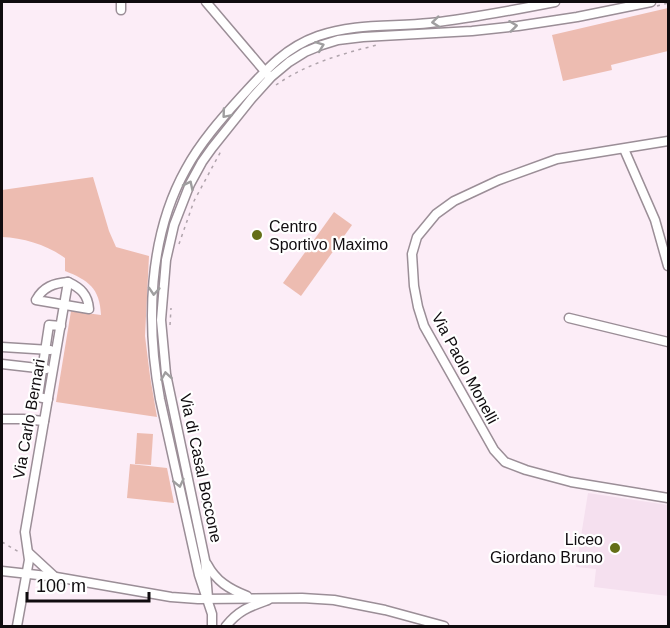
<svg xmlns="http://www.w3.org/2000/svg" width="670" height="628" viewBox="0 0 670 628" font-family="Helvetica,sans-serif">
	<rect width="100%" height="100%" fill="#fcedf7"/>
	<!-- built -->
	<path fill="#f5e0ef" d="M 588,493 L 668,505 L 668,596 L 594,587 L 596,569 L 576,567 Z"/>
	<!-- green -->
	<g fill="#edbcb1">
		<path d="M 668,8 L 668,51 L 611,65 L 612,70 L 563,81 L 552,35 Z"/>
		<path d="M 93,177 L 109,231 L 116,247 L 149,256 L 145,336 L 150,376 L 157,417 L 56,402 L 71,311 L 101,315 C 100,288 88,280 65,271 L 65,258 C 47,245 24,238 2,237 L 2,190 Z"/>
		<path d="M 334,212 L 352,225 L 301,296 L 283,283 Z"/>
		<path d="M 137,433 L 153,434 L 151,465 L 135,464 Z"/>
		<path d="M 130,464 L 167,468 L 174,503 L 127,498 Z"/>
	</g>
	<g fill="none" stroke-linecap="round" stroke-linejoin="round">
		<defs>
			<g id="minor">
				<path d="M 121,2 L 121,10"/>
				<path d="M 206,2 L 268,75"/>
				<path d="M 668,141 L 557,159 L 499,180 L 454,201 L 436,214 L 417,237 L 412,254 L 414,286 L 418,307 L 424,326 L 494,450 L 505,462 L 526,470 L 571,482 L 668,498"/>
				<path d="M 624,149 L 655,220 L 668,266"/>
				<path d="M 68,282 C 81,288 88,295 89,309 L 36,300 C 43,287 54,283 68,282 Z"/>
				<path d="M 569,318 L 668,342"/>
				<path d="M 2,347 L 50,350"/>
				<path d="M 2,364 L 46,369"/>
				<path d="M 48,399 L 38,397 L 49,325 L 61,326"/>
				<path d="M 2,419 L 23,419 L 44,421"/>
				<path d="M 29,553 L 55,577"/>
				<path d="M 207,564 C 216,581 229,589 247,596"/>
				<path d="M 2,571 L 56,577 L 171,597 L 198,599 L 302,598 L 334,600 L 385,610 L 444,626"/>
				<path d="M 208,598 L 205,560 L 166,374 L 161,320 L 166,260 L 174,225 L 190,184 L 202,162 L 212,148 L 252,98 L 271,77 L 289,62 L 305,52 L 322,45 L 338,40 L 363,37 L 472,31 L 518,26 L 577,17 L 651,2"/>
				<path d="M 17,626 L 29,560 L 25,532 L 68,282"/>
				<path d="M 212,626 L 212,614 L 199,575 L 160,399 C 146,324 148,237 186,169 C 200,143 221,119 241,97 C 264,72 284,48 318,36 C 354,23 393,27 430,23 C 473,18 514,10 555,2"/>
				<path d="M 226,626 C 239,610 249,607 268,600"/>
			</g>
		</defs>
		<!-- minor casing -->
		<use href="#minor" stroke="#9b8e97" stroke-width="11"/>
		<!-- path -->
		<g stroke="#b0a4ac" stroke-width="1.5" stroke-dasharray="3 4.5" stroke-linecap="butt">
			<path d="M 657,6 L 668,3"/>
			<path d="M 276,85 C 306,64 341,54 377,45"/>
			<path d="M 179,244 L 194,201 L 221,151"/>
			<path d="M 170,325 L 171,308"/>
			<path d="M 202,500 L 207,526 L 206,527"/>
			<path d="M 2,542 L 19,552"/>
		</g>
		<!-- minor -->
		<use href="#minor" stroke="#fff" stroke-width="8"/>
	</g>
	<!-- one-way arrows -->
	<defs><path id="oneway-chevron" d="M-2-3.5L2.5 0L-2 3.5" fill="none" stroke-width="1.6" stroke-linecap="round" stroke-linejoin="round" transform="scale(1.5)"/></defs>
	<g stroke="#9f9e9f">
		<use href="#oneway-chevron" transform="translate(436 22) rotate(174)"/>
		<use href="#oneway-chevron" transform="translate(513 26) rotate(-7)"/>
		<use href="#oneway-chevron" transform="translate(320 46) rotate(-21)"/>
		<use href="#oneway-chevron" transform="translate(226 114) rotate(130)"/>
		<use href="#oneway-chevron" transform="translate(189 185) rotate(-64)"/>
		<use href="#oneway-chevron" transform="translate(154 291) rotate(94)"/>
		<use href="#oneway-chevron" transform="translate(166 376) rotate(-99)"/>
		<use href="#oneway-chevron" transform="translate(179 483) rotate(77)"/>
	</g>
	<!-- markers -->
	<g fill="#646f17" stroke="#fff" stroke-width="2">
		<circle cx="257" cy="235" r="6"/>
		<circle cx="615" cy="548" r="6"/>
	</g>
	<g text-anchor="middle" dominant-baseline="central" stroke-width="4.5" stroke-linejoin="round" paint-order="stroke">
		<!-- poi labels -->
		<g font-size="16" fill="#100c0f" stroke="#fff" text-anchor="start">
			<text x="269" y="226">Centro<tspan x="269" dy="18">Sportivo Maximo</tspan></text>
			<text x="603" y="539" text-anchor="end">Liceo<tspan x="603" dy="18">Giordano Bruno</tspan></text>
		</g>
		<!-- street labels -->
		<g font-size="16" fill="#100c0f" stroke="#fff">
			<text transform="translate(465 368) rotate(62)">Via Paolo Monelli</text>
			<text transform="translate(29 419) rotate(-80)">Via Carlo Bernari</text>
			<text transform="translate(201 468) rotate(78)">Via di Casal Boccone</text>
		</g>
	</g>
	<!-- border -->
	<rect width="670" height="628" fill="none" stroke="#100c0f" stroke-width="6"/>
	<!-- scale -->
	<path d="M27 592v9h122v-9" fill="none" stroke="#100c0f" stroke-width="3"/>
	<text x="36" y="592" font-size="18" fill="#100c0f" stroke="#ffffff" stroke-width="4.5" paint-order="stroke">100 m</text>
</svg>
